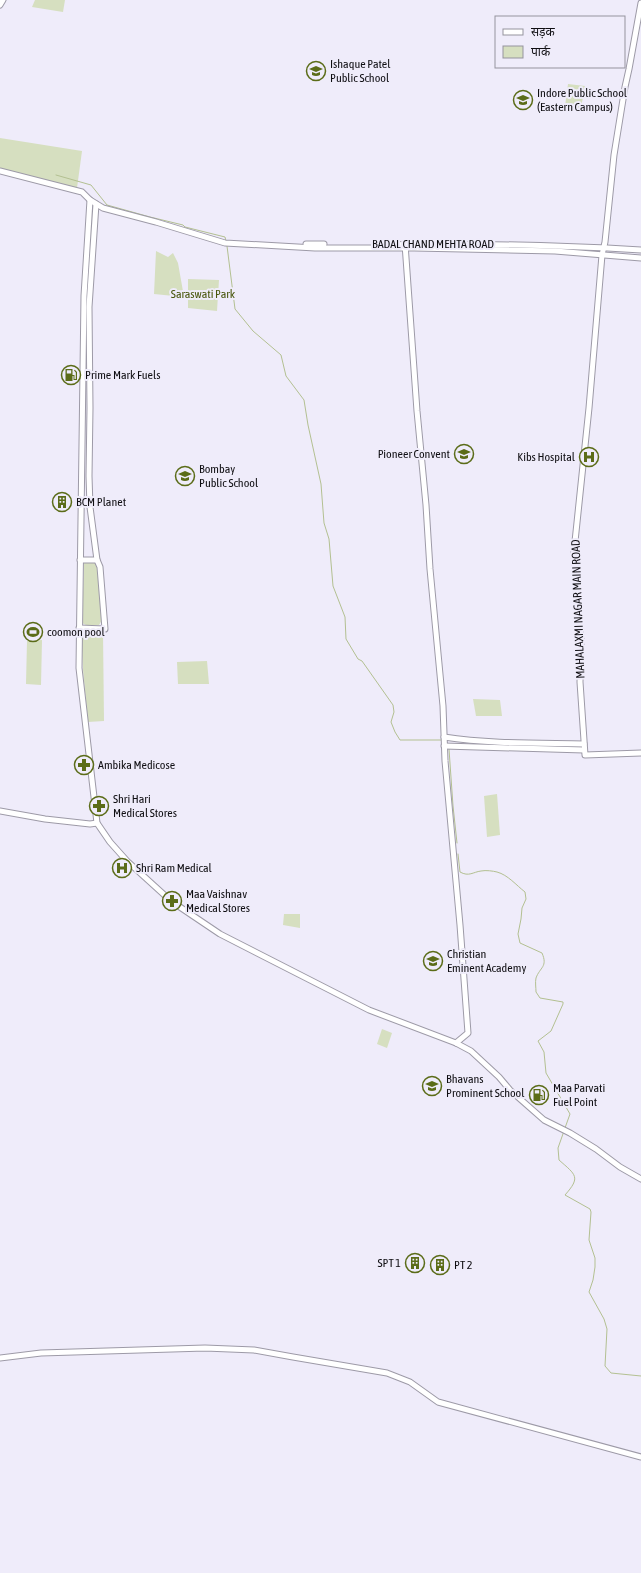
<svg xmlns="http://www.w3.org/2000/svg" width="641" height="1573" viewBox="0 0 641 1573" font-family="'Asap Condensed','Noto Sans Devanagari',sans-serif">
	<rect width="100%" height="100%" fill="#efecfa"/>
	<!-- green -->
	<g fill="#d6dfc0">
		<path d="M 35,0 L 65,0 L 63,12 L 32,7 Z"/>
		<path d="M 568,84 L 585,86 L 581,108 L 565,106 Z"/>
		<path d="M 0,138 L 82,151 L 77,188 L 0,169 Z"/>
		<path d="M 156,251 L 168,257 L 173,253 L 178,263 L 184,297 L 154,294 Z"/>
		<path d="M 188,279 L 219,280 L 217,311 L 188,308 Z"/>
		<path d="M 97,562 L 102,620 L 99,625 L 86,625 L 82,623 L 84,563 Z"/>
		<path d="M 84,630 L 101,630 L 103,632 L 104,721 L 88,722 L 83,670 L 81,632 Z"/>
		<path d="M 42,640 L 41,685 L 26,684 L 27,641 Z"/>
		<path d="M 207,661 L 209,684 L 178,684 L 177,662 Z"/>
		<path d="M 473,699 L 500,700 L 502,716 L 476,716 Z"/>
		<path d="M 497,794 L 500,835 L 487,837 L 484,796 Z"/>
		<path d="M 284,914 L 300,914 L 300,928 L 283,925 Z"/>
		<path d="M 382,1029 L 392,1033 L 387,1048 L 377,1044 Z"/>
	</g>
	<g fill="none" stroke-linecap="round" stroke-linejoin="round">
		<!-- stream -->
		<g stroke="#b3c091" stroke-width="1">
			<path d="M 56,175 L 91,185 L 107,205 L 150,217 L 183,225 L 185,227 L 225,237 L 226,241"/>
			<path d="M 227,246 L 235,309 L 253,331 L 281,355 L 286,376 L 304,400 L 308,425 L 321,484 L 324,523 L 329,539 L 333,586 L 345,617 L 346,639 L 358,659 L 362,661 L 393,705 L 394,712 L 391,722 L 395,732 L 400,740 L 442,740"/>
			<path d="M 449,749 L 453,806 L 457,843"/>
			<path d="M 458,854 L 460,872 C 469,877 473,872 481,871 C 486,870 493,871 497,872 C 508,875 516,885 525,892 L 526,899 L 522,908 L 521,919 L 518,934 L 520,943 L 542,953 C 548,967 540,967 536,978 C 535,982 536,988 536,992 L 540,998 L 563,1002 L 563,1004 L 551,1031 L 538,1041 L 544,1052 L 546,1073 L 570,1114 L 565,1128"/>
			<path d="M 564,1131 L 558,1148 L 559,1160 C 576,1175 581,1177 565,1195 L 590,1209 L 591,1212 L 589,1240 L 595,1258 L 595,1267 L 593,1280 L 589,1292 L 604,1319 L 607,1329 L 605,1366 L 611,1373 L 641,1376"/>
		</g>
		<defs>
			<g id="secondary">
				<path d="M 641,3 L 629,69 L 625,87 L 614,155 L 605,242 L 602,255 L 589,408 L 574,551 L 577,602 L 581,638 L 580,682 L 585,755 L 641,753"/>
				<path d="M 0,5 L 3,0"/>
				<path d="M 0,171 L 82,192 L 90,200 L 103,208 L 156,222 L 225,243 L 315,248 L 414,248 L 555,251 L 641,258"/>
				<path d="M 90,200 L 84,296 L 79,668 L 97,823 L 110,842 L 127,861 L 171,901 L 220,934 L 369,1010 L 456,1043 L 471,1051 L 499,1077 L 510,1090 L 544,1120 L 570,1133 L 596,1149 L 620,1167 L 641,1179"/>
				<path d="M 306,244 L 324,244"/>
				<path d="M 405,244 L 417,411 L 426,505 L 430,569 L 443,706 L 445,761 L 460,925 L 468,1033 L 456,1043"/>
				<path d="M 376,245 C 465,243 553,245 641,250"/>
				<path d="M 80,560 L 97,560"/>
				<path d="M 79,628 L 105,629 L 100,567 L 97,560 L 90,507 L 89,476 L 90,408 L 89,307 L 96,204"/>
				<path d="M 444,737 C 490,744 537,743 584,744"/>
				<path d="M 444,746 L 584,750"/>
				<path d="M 0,811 L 45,819 L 90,824 L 97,823"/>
				<path d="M 0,1358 L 41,1353 L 205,1348 L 254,1350 L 293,1357 L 387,1373 L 410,1382 L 438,1402 L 641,1457"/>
			</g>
		</defs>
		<!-- secondary casing -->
		<use href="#secondary" stroke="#9d9aa7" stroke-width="7"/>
		<!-- secondary -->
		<use href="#secondary" stroke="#fff" stroke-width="5"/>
	</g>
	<!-- icons -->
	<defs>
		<symbol id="school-ring" viewBox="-11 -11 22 22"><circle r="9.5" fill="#efecfa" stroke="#5b6c18" stroke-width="1.5"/><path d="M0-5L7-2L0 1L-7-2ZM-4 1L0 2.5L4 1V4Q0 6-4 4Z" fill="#5b6c18"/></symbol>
		<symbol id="fuel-ring" viewBox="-11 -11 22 22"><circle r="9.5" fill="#efecfa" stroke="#5b6c18" stroke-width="1.5"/><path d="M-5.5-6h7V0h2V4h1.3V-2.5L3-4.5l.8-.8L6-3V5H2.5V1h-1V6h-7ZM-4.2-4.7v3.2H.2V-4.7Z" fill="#5b6c18"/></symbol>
		<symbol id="hospital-ring" viewBox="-11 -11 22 22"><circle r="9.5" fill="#efecfa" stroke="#5b6c18" stroke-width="1.5"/><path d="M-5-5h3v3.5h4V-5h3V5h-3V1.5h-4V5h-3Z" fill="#5b6c18"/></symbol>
		<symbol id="building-ring" viewBox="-11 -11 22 22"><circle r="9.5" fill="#efecfa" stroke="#5b6c18" stroke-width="1.5"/><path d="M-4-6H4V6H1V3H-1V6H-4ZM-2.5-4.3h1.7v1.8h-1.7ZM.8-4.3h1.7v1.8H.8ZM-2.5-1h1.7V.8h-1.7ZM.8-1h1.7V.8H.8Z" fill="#5b6c18"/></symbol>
		<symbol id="stadium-ring" viewBox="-11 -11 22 22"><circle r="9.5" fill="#efecfa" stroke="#5b6c18" stroke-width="1.5"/><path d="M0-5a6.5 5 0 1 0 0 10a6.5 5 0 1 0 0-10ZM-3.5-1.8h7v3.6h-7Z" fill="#5b6c18"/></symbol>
		<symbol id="pharmacy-ring" viewBox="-11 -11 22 22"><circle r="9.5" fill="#efecfa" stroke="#5b6c18" stroke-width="1.5"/><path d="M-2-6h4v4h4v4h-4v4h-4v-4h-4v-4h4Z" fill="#5b6c18"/></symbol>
		<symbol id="university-ring" viewBox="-11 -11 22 22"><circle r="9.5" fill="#efecfa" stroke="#5b6c18" stroke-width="1.5"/><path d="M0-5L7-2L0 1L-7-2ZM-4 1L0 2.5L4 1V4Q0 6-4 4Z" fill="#5b6c18"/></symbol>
	</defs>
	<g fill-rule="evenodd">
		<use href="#school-ring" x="305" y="60" width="22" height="22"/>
		<use href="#school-ring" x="512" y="89" width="22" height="22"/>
		<use href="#fuel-ring" x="60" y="364" width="22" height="22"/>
		<use href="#school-ring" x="453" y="443" width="22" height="22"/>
		<use href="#hospital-ring" x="578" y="446" width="22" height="22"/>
		<use href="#school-ring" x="174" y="465" width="22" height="22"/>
		<use href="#building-ring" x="51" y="491" width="22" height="22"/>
		<use href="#stadium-ring" x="22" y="621" width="22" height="22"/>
		<use href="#pharmacy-ring" x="73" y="754" width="22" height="22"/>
		<use href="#pharmacy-ring" x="88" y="795" width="22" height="22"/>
		<use href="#hospital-ring" x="111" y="857" width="22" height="22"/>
		<use href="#pharmacy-ring" x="161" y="890" width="22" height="22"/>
		<use href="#university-ring" x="422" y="950" width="22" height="22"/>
		<use href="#school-ring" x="421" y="1075" width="22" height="22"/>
		<use href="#fuel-ring" x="528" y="1084" width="22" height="22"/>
		<use href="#building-ring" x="404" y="1252" width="22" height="22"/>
		<use href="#building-ring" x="429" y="1254" width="22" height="22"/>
	</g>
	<g text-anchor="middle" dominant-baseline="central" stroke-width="4" stroke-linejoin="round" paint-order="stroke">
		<!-- poi labels -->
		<g font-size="12" fill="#0f0e12" stroke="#efecfa" text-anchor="start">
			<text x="330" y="64">Ishaque Patel<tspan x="330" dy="14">Public School</tspan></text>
			<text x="537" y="93">Indore Public School<tspan x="537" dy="14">(Eastern Campus)</tspan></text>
			<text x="85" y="375">Prime Mark Fuels</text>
			<text x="450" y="454" text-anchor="end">Pioneer Convent</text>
			<text x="575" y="457" text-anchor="end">Kibs Hospital</text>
			<text x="199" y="469">Bombay<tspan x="199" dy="14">Public School</tspan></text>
			<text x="76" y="502">BCM Planet</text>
			<text x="47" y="632">coomon pool</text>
			<text x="98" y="765">Ambika Medicose</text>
			<text x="113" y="799">Shri Hari<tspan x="113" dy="14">Medical Stores</tspan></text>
			<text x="136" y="868">Shri Ram Medical</text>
			<text x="186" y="894">Maa Vaishnav<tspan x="186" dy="14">Medical Stores</tspan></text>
			<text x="447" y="954">Christian<tspan x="447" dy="14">Eminent Academy</tspan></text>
			<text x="446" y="1079">Bhavans<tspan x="446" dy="14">Prominent School</tspan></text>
			<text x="553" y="1088">Maa Parvati<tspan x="553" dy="14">Fuel Point</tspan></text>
			<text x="401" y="1263" text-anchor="end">SPT 1</text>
			<text x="454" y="1265">PT 2</text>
		</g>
		<!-- street labels -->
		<g font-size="12" fill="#0f0e12" stroke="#efecfa">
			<text x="433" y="244">BADAL CHAND MEHTA ROAD</text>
			<text transform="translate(578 609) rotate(-92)">MAHALAXMI NAGAR MAIN ROAD</text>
		</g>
		<!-- park labels -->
		<g font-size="12" fill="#48560c" stroke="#efecfa">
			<text x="203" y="294">Saraswati Park</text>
		</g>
	</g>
	<!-- legend -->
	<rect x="495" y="16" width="130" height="52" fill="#efecfa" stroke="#95939d"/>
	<rect x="503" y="29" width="20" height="6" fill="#ffffff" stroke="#95939d"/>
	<text x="531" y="36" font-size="12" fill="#0f0e12">सड़क</text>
	<rect x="503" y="46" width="20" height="12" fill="#d6dfc0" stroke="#95939d"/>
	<text x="531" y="56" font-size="12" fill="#0f0e12">पार्क</text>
</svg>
